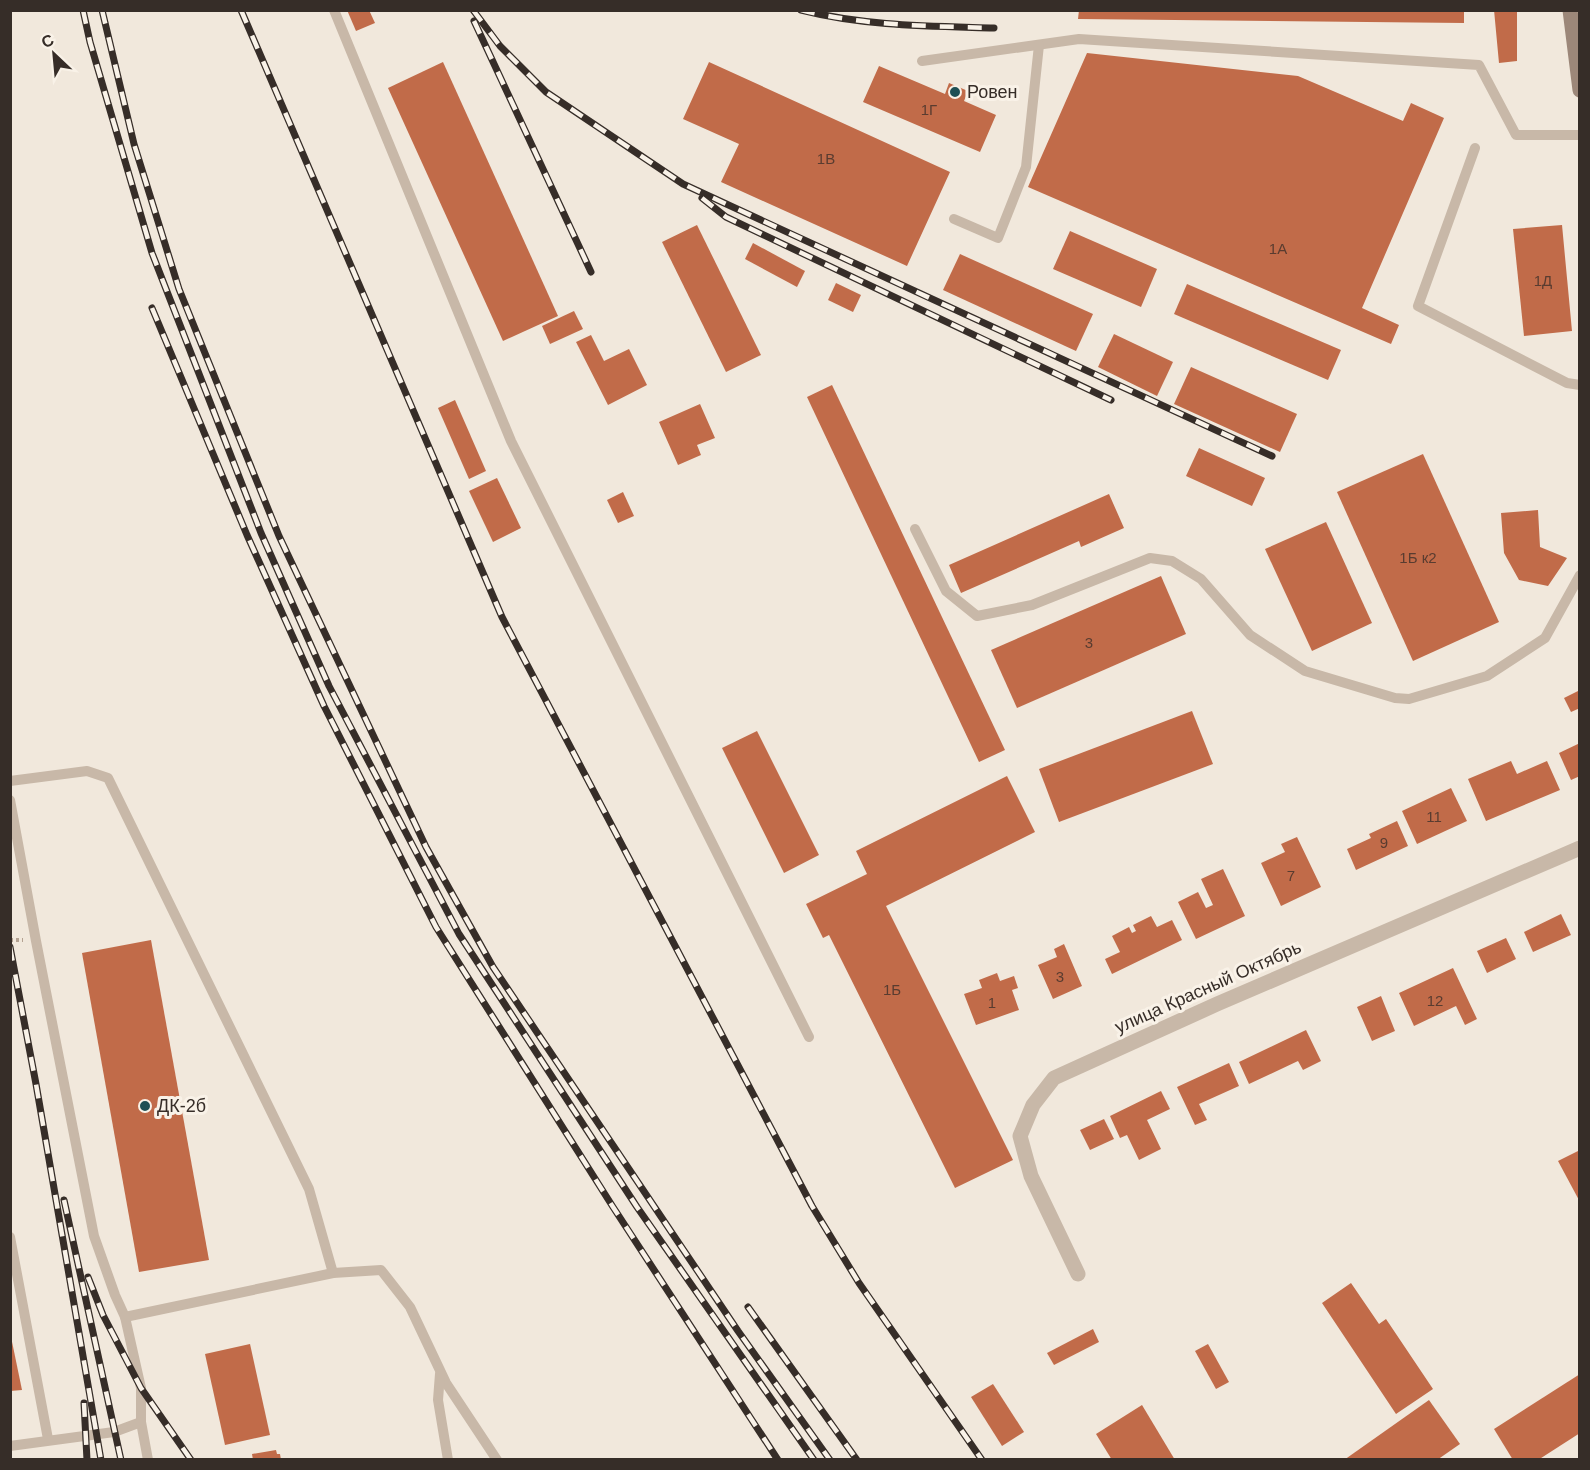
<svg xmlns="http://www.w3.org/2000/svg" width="1590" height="1470" viewBox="0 0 1590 1470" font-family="Arial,sans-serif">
	<rect width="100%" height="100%" fill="#f1e8dc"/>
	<!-- building -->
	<g fill="#c16b49">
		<path d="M 347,10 L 369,10 L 375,23 L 356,31 Z"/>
		<path d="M 1079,10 L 1464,10 L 1464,23 L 1078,19 Z"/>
		<path d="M 1494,10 L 1517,10 L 1517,61 L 1499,63 Z"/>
		<path d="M 1087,53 L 1298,76 L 1403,121 L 1411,103 L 1444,118 L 1362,308 L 1399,325 L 1391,344 L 1028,187 Z"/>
		<path d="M 443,62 L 558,316 L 503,341 L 388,88 Z"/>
		<path d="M 709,62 L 950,172 L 907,266 L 721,182 L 739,144 L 683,119 Z"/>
		<path d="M 879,66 L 945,94 L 949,83 L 968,91 L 964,101 L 996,115 L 980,152 L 863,102 Z"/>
		<path d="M 697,225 L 761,355 L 726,372 L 662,242 Z"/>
		<path d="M 1562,225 L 1572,331 L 1524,336 L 1513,229 Z"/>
		<path d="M 1070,231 L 1157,269 L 1141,307 L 1053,269 Z"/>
		<path d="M 753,243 L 805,271 L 797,287 L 745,259 Z"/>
		<path d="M 960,254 L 1093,314 L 1076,351 L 943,290 Z"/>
		<path d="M 836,283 L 861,295 L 853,312 L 828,300 Z"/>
		<path d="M 1187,284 L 1341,350 L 1328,380 L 1174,314 Z"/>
		<path d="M 574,311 L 583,329 L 550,344 L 542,326 Z"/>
		<path d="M 1114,334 L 1173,362 L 1157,396 L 1098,367 Z"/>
		<path d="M 591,335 L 604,361 L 629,349 L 647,385 L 608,405 L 576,342 Z"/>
		<path d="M 1191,367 L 1297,414 L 1280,452 L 1174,404 Z"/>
		<path d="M 832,385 L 1005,750 L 979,762 L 807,397 Z"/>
		<path d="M 455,400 L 486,471 L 469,479 L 438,408 Z"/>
		<path d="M 700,404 L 715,438 L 697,445 L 701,455 L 678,465 L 659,422 Z"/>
		<path d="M 1199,448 L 1265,478 L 1252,506 L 1186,476 Z"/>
		<path d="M 1423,454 L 1499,622 L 1413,661 L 1337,492 Z"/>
		<path d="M 497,478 L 521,528 L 493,542 L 469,491 Z"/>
		<path d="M 623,492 L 634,516 L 618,523 L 607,500 Z"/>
		<path d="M 1109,494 L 1124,528 L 1081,547 L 1079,541 L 961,593 L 949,565 Z"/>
		<path d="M 1538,510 L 1540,547 L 1567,558 L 1548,586 L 1519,580 L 1504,553 L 1501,513 Z"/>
		<path d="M 1326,522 L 1372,623 L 1312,651 L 1265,549 Z"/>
		<path d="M 1161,576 L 1186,634 L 1017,708 L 991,650 Z"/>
		<path d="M 1580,690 L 1580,708 L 1571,712 L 1564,698 Z"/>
		<path d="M 1192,711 L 1213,764 L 1059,822 L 1039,769 Z"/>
		<path d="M 757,731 L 819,855 L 784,873 L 722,748 Z"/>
		<path d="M 1580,743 L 1580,776 L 1571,780 L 1559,753 Z"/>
		<path d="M 1511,761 L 1517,774 L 1547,761 L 1560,790 L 1486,821 L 1468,779 Z"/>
		<path d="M 1007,776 L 1035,832 L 886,906 L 1013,1160 L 955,1188 L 829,935 L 823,938 L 806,904 L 867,874 L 856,851 Z"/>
		<path d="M 1451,788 L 1467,821 L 1417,844 L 1402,811 Z"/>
		<path d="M 1397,821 L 1408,846 L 1356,870 L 1347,849 L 1371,838 L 1369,834 Z"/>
		<path d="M 1297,837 L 1321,887 L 1281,906 L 1261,863 L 1285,852 L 1281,844 Z"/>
		<path d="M 1223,869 L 1245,916 L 1196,939 L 1178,902 L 1198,892 L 1206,908 L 1213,905 L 1201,879 Z"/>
		<path d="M 1561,914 L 1571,935 L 1533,952 L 1524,932 Z"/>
		<path d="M 1151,916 L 1157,927 L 1172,920 L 1182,940 L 1112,974 L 1105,959 L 1120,952 L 1112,936 L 1129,927 L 1132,933 L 1136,931 L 1133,925 Z"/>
		<path d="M 1506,938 L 1516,959 L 1487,973 L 1477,951 Z"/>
		<path d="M 151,940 L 209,1260 L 139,1272 L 82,953 Z"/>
		<path d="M 1064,944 L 1082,986 L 1053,999 L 1038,965 L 1057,957 L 1054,949 Z"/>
		<path d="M 1453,968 L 1477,1019 L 1465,1025 L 1456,1006 L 1414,1026 L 1399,993 Z"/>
		<path d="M 997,973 L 1000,981 L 1014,976 L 1018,988 L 1012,990 L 1019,1010 L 976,1025 L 964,994 L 982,988 L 979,980 Z"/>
		<path d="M 1381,996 L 1395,1031 L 1372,1041 L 1357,1007 Z"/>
		<path d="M 1306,1030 L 1321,1061 L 1303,1070 L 1298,1061 L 1249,1084 L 1239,1062 Z"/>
		<path d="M 1229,1063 L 1239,1086 L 1199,1104 L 1207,1120 L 1195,1125 L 1177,1087 Z"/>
		<path d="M 1161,1091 L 1170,1109 L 1147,1120 L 1161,1149 L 1139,1160 L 1127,1135 L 1120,1138 L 1110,1116 Z"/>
		<path d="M 1104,1119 L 1114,1139 L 1090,1150 L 1080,1130 Z"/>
		<path d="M 1580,1150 L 1580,1202 L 1558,1161 Z"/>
		<path d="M 1351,1283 L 1379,1324 L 1386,1319 L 1433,1389 L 1396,1414 L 1322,1303 Z"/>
		<path d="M 1093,1329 L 1099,1342 L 1054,1365 L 1047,1353 Z"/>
		<path d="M 10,1332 L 22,1390 L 10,1391 Z"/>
		<path d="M 250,1344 L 270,1435 L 225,1445 L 205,1354 Z"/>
		<path d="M 1208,1344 L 1229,1382 L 1216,1389 L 1195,1351 Z"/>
		<path d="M 1580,1374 L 1580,1433 L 1538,1460 L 1513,1460 L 1494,1429 Z"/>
		<path d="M 993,1384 L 1024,1432 L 1002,1446 L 971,1397 Z"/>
		<path d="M 1429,1400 L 1460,1444 L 1437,1460 L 1344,1460 Z"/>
		<path d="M 1142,1405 L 1175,1460 L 1112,1460 L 1096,1434 Z"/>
		<path d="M 276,1450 L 277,1454 L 280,1454 L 281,1460 L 253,1460 L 252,1454 Z"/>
	</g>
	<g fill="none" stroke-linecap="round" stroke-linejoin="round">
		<!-- path -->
		<path stroke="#b4a292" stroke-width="4" stroke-dasharray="3 3" stroke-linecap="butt" d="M 10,940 L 23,940"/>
		<!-- lane -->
		<g stroke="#c8b8a8" stroke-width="10">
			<path d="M 334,10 L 511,441 L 809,1037"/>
			<path d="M 922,61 L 1079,39 L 1479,65 L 1516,135 L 1580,135"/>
			<path d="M 1475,148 L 1418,306 L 1567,383 L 1580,385"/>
			<path d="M 954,219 L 998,238 L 1026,167 L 1039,45"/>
			<path d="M 915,529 L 946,591 L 977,616 L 1032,605 L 1150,558 L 1172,561 L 1201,579 L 1250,635 L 1305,671 L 1395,698 L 1409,699 L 1487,676 L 1545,638 L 1580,575"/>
			<path d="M 10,781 L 87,771 L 108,778 L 309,1189 L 333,1273"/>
			<path d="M 10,800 L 36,941 L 94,1236 L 115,1295 L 125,1317 L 141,1388 L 141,1422 L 148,1460"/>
			<path d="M 10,1237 L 48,1439"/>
			<path d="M 125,1317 L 333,1273 L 381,1270 L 410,1307 L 446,1383 L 497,1460"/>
			<path d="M 440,1374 L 438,1400 L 448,1460"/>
			<path d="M 10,1446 L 114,1432 L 141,1422"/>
		</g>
		<!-- street -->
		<path stroke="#c8b8a8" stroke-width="15" d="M 1078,1274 L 1031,1176 L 1020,1136 L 1033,1105 L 1054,1078 L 1217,1004 L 1580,848"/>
		<!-- secondary -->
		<path stroke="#9c8779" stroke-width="15" d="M 1570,10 L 1580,90"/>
		<defs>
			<g id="rail">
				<path d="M 83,10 L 90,42 L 152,253 L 261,533 L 329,686 L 459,934 L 637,1207 L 814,1460"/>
				<path d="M 102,10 L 134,144 L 179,289 L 279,536 L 426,847 L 493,967 L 738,1331 L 830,1460"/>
				<path d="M 241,10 L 502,617 L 812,1206 L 859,1283 L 982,1460"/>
				<path d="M 473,10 L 500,46 L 546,92 L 683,184 L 1272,456"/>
				<path d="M 801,10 C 864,26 929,26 994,28"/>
				<path d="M 474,21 L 591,272"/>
				<path d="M 702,198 L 726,217 L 1111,400"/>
				<path d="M 152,308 L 247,535 L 324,706 L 436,927 L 613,1207 L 778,1460"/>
				<path d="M 10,947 L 36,1084 L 101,1460"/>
				<path d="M 64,1200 L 121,1460"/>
				<path d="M 88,1277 L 103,1315 L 141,1388 L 191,1460"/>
				<path d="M 748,1307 L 857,1460"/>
				<path d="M 84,1403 L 87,1460"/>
			</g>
		</defs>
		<!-- rail casing -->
		<use href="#rail" stroke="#362d28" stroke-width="7"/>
		<!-- rail -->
		<use href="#rail" stroke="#f9f2e8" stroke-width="4.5" stroke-dasharray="14" stroke-linecap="butt"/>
	</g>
	<!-- markers -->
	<g fill="#1f5055" stroke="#f9f2e8" stroke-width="2">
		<circle cx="955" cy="92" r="6"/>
		<circle cx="145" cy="1106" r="6"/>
	</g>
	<g text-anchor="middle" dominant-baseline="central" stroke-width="6" stroke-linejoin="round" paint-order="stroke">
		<!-- number labels -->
		<g font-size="15" fill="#593c30">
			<text x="929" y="109">1Г</text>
			<text x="826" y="158">1В</text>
			<text x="1278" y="248">1А</text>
			<text x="1543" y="280">1Д</text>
			<text x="1418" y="557">1Б к2</text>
			<text x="1089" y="642">3</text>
			<text x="1434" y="816">11</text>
			<text x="1384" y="842">9</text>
			<text x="1291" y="875">7</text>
			<text x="1060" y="976">3</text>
			<text x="892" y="989">1Б</text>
			<text x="1435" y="1000">12</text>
			<text x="992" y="1002">1</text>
		</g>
		<!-- poi labels -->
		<g font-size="18" fill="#362d28" stroke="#f9f2e8" text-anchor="start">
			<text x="967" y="92">Ровен</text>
			<text x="157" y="1106">ДК-2б</text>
		</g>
		<!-- street labels -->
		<g font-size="18" fill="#362d28" stroke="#f9f2e8">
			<text transform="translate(1208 987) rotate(-24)">улица Красный Октябрь</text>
		</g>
	</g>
	<!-- border -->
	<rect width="1590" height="1470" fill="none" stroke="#362d28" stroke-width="24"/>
	<!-- north arrow -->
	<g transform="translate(54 54) rotate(334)" stroke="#f9f2e8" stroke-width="4.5" paint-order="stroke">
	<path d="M0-4.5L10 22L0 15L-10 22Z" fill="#362d28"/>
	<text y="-9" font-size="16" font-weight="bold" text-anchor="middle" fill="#362d28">С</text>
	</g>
</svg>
